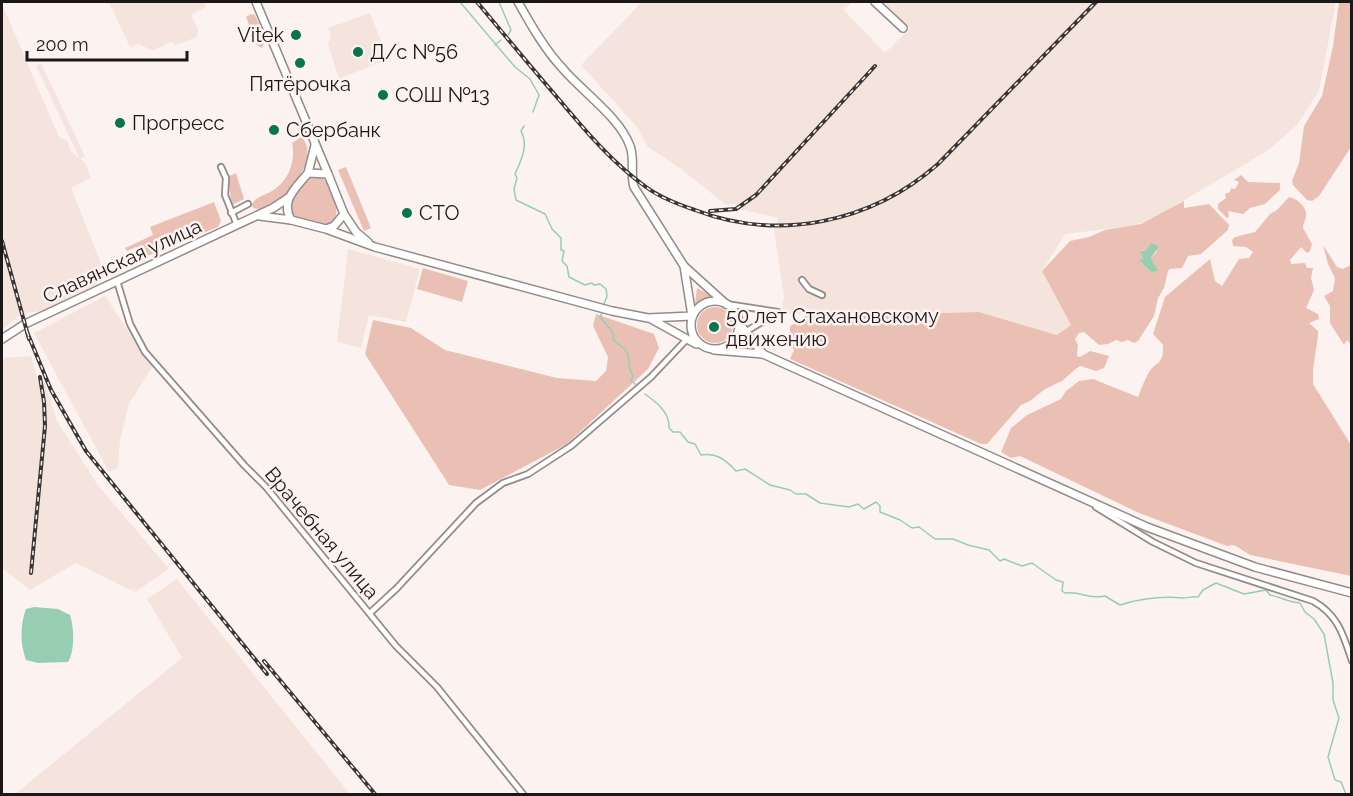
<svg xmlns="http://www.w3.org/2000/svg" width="1353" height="796" viewBox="0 0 1353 796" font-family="Raleway,sans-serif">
	<rect width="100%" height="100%" fill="#fcf3f0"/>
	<!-- built -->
	<g fill="#f5e4de">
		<path d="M 109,2 L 208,2 L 205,3 L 206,7 L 191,15 L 198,29 L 197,37 L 176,45 L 171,42 L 153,51 L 139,44 L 130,47 Z"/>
		<path d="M 642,2 L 852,2 L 844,10 L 885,53 L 910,28 L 882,2 L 1336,2 L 1319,91 L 1297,125 L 1267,151 L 1151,220 L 1132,226 L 1065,234 L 1042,271 L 1071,325 L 1057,335 L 979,312 L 784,314 L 782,305 L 784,297 L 774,230 L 778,218 L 740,209 L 735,204 L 726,205 L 681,169 L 648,147 L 637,127 L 581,65 Z"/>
		<path d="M 2,4 L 59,137 L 67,141 L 71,151 L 85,163 L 91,178 L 71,188 L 104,271 L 96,285 L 40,311 L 26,313 L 18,317 L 2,330 Z"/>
		<path d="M 370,13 L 388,59 L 339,79 L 328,45 L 331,36 L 328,28 Z"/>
		<path d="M 41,63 L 85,156 L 80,159 L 36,66 Z"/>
		<path d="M 348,249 L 420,269 L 406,322 L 369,315 L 361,348 L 337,342 Z"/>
		<path d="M 105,296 L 152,367 L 129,404 L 120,440 L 118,468 L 109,472 L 34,333 Z"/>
		<path d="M 31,356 L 39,384 L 45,383 L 57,421 L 97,484 L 169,569 L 135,592 L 76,563 L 30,590 L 2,568 L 2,358 Z"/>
		<path d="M 177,579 L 350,794 L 15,794 L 182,658 L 147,599 Z"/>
	</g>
	<!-- green -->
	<g fill="#ebc0b4" fill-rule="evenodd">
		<path d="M 1339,2 L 1351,2 L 1351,147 L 1319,196 L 1312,201 L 1307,200 L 1293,185 L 1292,181 L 1299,163 L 1304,126 L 1322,96 L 1333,46 Z"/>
		<path d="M 251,14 L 255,15 C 259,25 268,37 262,48 L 257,45 L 246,17 Z"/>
		<path d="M 301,137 C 324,155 280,218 253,208 L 252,204 C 256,197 265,195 272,191 C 289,180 296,161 292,143 Z"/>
		<path d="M 346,167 L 371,228 L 364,231 L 338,170 Z"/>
		<path d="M 236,173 L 244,199 L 232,205 L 228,180 L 229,176 Z"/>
		<path d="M 1241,175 L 1248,182 L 1280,183 L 1280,190 L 1265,204 L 1250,208 L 1243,214 L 1228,211 L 1229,217 L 1227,218 L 1218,209 L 1218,204 L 1226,198 L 1225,194 L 1230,192 L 1231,188 L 1235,189 L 1239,182 L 1234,180 Z"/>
		<path d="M 313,176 L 324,179 C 334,193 346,218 325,227 C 306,221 278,218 296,193 C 301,186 305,179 313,176 Z"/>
		<path d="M 1289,197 C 1296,198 1305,205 1306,213 C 1307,219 1303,222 1303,228 L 1312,244 L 1310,251 L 1307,253 L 1301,247 L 1290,260 L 1291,264 L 1305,263 L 1307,268 L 1313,268 L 1311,278 L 1314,290 L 1306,308 L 1318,314 L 1319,319 L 1309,323 L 1318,331 L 1318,336 L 1313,369 L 1313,384 L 1351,445 L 1351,576 L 1250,555 L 1234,545 L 1227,546 L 1139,513 L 1020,456 L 1011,458 L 1001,452 L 1011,428 L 1027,415 L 1061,399 L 1066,391 L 1079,381 L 1093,379 L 1138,397 C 1141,389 1144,381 1148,374 C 1155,360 1164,367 1163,345 L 1153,334 L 1165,297 L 1210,259 L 1215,281 L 1222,286 L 1239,259 L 1249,258 L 1253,252 L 1246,247 L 1233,246 L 1232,240 L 1235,237 L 1255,232 L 1270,214 L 1277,210 Z"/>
		<path d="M 1184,201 L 1184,208 L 1209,204 L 1229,225 L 1228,230 L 1201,254 L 1188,256 L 1182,268 L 1170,269 L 1168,271 L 1164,288 L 1158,298 L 1154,316 L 1138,341 L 1134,343 L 1128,340 L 1122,342 L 1116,340 L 1108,344 L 1099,345 L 1084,332 L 1079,333 L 1075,339 L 1078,345 L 1077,356 L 1080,357 L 1090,351 L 1109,356 L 1104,368 L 1096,371 L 1080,366 L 1077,368 L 1062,381 L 1045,389 L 1030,401 L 1021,405 L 987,444 L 981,444 L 790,359 L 794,350 L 788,342 L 790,333 L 790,326 L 803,319 L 804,316 L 979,312 L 1057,335 L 1071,325 L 1042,271 L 1070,241 L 1089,237 L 1105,230 L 1141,224 ZM 1148,247 L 1157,251 L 1151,258 L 1157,270 L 1151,272 L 1140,261 L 1143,259 L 1141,253 L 1142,250 L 1146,250 Z"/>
		<path d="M 214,202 L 221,221 L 218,227 L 142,258 L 136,247 L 127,251 L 125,248 L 153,235 L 150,227 Z"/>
		<path d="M 1323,245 L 1337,267 L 1343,269 L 1351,265 L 1351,344 L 1347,340 L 1344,345 L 1330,323 L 1330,306 L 1324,296 L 1333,291 L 1335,278 L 1328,264 Z"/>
		<path d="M 423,268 L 468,281 L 462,302 L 417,289 Z"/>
		<path d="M 697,288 L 712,296 L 695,304 Z"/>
		<circle cx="715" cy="325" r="18"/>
		<path d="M 596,314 L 654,334 L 659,348 L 648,369 L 567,444 L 480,490 L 449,485 L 365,354 L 373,320 L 411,328 L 445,350 L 557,378 L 596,381 L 606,371 L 608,357 L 593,326 Z"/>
	</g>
	<!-- water -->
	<g fill="#97ceb1">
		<path d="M 1151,243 L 1159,246 L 1151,258 L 1158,271 L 1151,272 L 1139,260 L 1143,259 L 1140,251 L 1146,250 Z"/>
		<path d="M 34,607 L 58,609 L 70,615 C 74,627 75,651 68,662 L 38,663 L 26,660 C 20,645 20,624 26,609 Z"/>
	</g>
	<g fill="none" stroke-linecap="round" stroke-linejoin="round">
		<!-- stream -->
		<g stroke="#97ceb1" stroke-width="1.5">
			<path d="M 460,2 L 515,67 L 530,79 L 539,95 L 533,112"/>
			<path d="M 499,2 L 511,30 L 508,35"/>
			<path d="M 495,45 L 501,40"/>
			<path d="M 524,126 L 521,131 C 529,146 521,160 515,174 L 517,178 L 514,189 L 516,200 L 545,214 L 552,229 L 561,238 L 561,250 L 564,251 L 562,261 L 567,266 L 569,277 L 585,285 L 592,283 L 594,285 L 600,284 L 606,289 L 607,296 L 604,304"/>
			<path d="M 602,313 L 600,317 L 612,331 L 614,341 C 638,357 623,358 633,376 L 631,380 L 635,384"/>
			<path d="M 645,394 C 656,402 670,412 669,428 L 673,432 L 680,432 L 688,442 L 695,444 L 701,455 C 716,452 726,460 736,471 L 745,469 L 770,485 L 790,490 L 796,494 L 806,494 L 820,503 L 849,507 L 858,504 L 864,509 L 876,502 L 880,506 L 880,512 L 900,520 L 912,528 L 919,527 L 935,539 L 953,539 L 968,545 L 989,550 L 1000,561 L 1004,559 L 1022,566 L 1032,563 L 1056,580 L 1063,582 L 1062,591 L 1065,593 C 1082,591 1089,600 1105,596 L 1120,605 C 1142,598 1161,596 1183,598 C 1188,598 1192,596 1198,597 L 1203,590 L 1216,583 L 1244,594 L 1266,590 L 1270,595 C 1281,597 1288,602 1300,603 L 1305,612 L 1314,619 L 1324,634 L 1333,683 L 1333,700 L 1339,718 L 1328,757 L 1335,780 L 1341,782 L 1346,794"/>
		</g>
		<defs>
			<g id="street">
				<path d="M 221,167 L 226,178 L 225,195 L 237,225"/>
				<path d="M 231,213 L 248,204"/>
				<path d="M 802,280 L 809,289 L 822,295"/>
				<path d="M 117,281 L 130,324 L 145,352 L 244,465 L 266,487 L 396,646 L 437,687 L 523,794"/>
				<path d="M 726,304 L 778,312"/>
				<path d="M 735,338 L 777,313"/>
				<path d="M 1096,507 L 1153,542 L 1196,563 L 1313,601 C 1338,615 1343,634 1352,661"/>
				<path d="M 370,613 L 397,588 L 476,503 L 503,483 L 528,474 L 571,446 L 651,377 L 687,339"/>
			</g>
			<g id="secondary">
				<path d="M 256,2 L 328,174"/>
				<path d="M 518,2 C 531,25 545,50 564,70 C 584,93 620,118 630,146 C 635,159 630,174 634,187 L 684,266 L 726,304"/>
				<path d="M 875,2 L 903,28"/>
				<path d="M 308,173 L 315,145"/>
				<path d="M 344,214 L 356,232 L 368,242"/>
				<path d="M 260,216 L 291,220"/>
				<path d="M 326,229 L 334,226 L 344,214 L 328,174 L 308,173 C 296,188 280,200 291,220 L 326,229 L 375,247 L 612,311 L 648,318 L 692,316 L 684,266"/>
				<circle cx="715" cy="325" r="24"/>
				<path d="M 651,319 L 696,344"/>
				<path d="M 739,323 L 763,354"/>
				<path d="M 2,339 L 25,324 L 273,208 L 288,198"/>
				<path d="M 714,350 L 763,354 L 1147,527 L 1255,567 L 1352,593"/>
			</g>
		</defs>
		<!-- street casing -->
		<use href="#street" stroke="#938b89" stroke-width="8"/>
		<!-- secondary casing -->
		<use href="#secondary" stroke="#938b89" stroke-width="10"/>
		<!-- street -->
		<use href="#street" stroke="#fff" stroke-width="4.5"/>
		<!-- secondary -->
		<use href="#secondary" stroke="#fff" stroke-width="7"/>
		<defs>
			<g id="rail">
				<path d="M 477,2 C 503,33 529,65 556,96 C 584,129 610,161 646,187 C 661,198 677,204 695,210 C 778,242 871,223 938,164 L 1096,2"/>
				<path d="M 710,211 L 736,209 L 756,195 L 875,66"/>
				<path d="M 2,241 L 29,339"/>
				<path d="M 27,332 L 51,390 L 86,451 L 267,674"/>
				<path d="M 31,573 L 45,426 L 44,402 L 40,377"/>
				<path d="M 264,661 L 375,794"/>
			</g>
		</defs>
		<!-- rail casing -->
		<use href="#rail" stroke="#3a3635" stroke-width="4"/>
		<!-- rail -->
		<use href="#rail" stroke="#fcf3f0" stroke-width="1.5" stroke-dasharray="4.5" stroke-linecap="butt"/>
	</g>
	<!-- markers -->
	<g fill="#08754e" stroke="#fcf3f0" stroke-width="2">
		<circle cx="296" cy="35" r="6"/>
		<circle cx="358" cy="52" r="6"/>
		<circle cx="300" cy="63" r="6"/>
		<circle cx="383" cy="95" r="6"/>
		<circle cx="120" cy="123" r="6"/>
		<circle cx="274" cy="130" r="6"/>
		<circle cx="407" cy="213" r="6"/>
		<circle cx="714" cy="327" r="6"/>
	</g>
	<g text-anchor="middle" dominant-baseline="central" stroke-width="5" stroke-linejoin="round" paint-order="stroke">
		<!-- poi labels -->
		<g font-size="20" fill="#1b1817" stroke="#fcf3f0" text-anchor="start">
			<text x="284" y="35" text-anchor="end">Vitek</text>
			<text x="370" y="52">Д/с №56</text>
			<text x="300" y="84" text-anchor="middle">Пятёрочка</text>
			<text x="395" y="95">СОШ №13</text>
			<text x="132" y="123">Прогресс</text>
			<text x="286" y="130">Сбербанк</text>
			<text x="419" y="213">СТО</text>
			<text x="726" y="316">50 лет Стахановскому<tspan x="726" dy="23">движению</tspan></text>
		</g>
		<!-- street labels -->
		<g font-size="20" fill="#1b1817" stroke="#fcf3f0">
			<text transform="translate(122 261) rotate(-25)">Славянская улица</text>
			<text transform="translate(322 533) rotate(50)">Врачебная улица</text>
		</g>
	</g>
	<!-- border -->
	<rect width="1353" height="796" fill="none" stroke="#1b1817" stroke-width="6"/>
	<!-- scale -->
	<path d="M27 51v9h160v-9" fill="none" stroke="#1b1817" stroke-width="3"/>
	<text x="36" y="51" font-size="18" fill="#1b1817" stroke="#fcf3f0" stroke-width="4.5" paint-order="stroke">200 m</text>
</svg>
